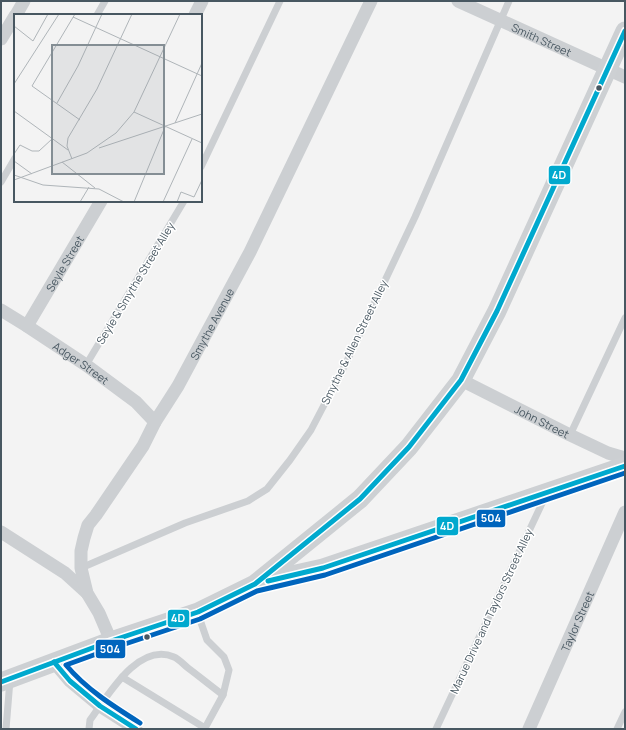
<svg xmlns="http://www.w3.org/2000/svg" width="626" height="730" viewBox="0 0 626 730" font-family="Manrope,sans-serif">
	<rect width="100%" height="100%" fill="#f3f3f3"/>
	<g fill="none" stroke-linecap="round" stroke-linejoin="round">
		<!-- lane -->
		<g stroke="#cccfd2" stroke-width="7">
			<path d="M 97,15 L 105,1"/>
			<path d="M 201,167 L 280,1"/>
			<path d="M 1,182 L 15,158"/>
			<path d="M 86,365 L 184,201"/>
			<path d="M 570,435 L 625,318"/>
			<path d="M 81,568 L 185,523 L 248,501 L 267,489 L 290,460 L 311,430 L 346,363 L 415,217 L 509,1"/>
			<path d="M 122,677 L 205,728 L 223,695 L 229,670 L 224,657 L 207,640 L 198,614"/>
			<path d="M 6,729 L 10,680"/>
			<path d="M 89,729 L 90,720 C 107,697 138,641 174,657 C 179,659 184,665 188,668 C 200,677 211,686 223,695"/>
			<path d="M 436,729 L 545,497"/>
			<path d="M 617,729 L 625,712"/>
		</g>
		<!-- street -->
		<g stroke="#cccfd2" stroke-width="13">
			<path id="s1" d="M 458,1 L 625,77"/>
			<path d="M 16,15 L 24,1"/>
			<path d="M 195,15 L 202,1"/>
			<path d="M 1,39 L 15,16"/>
			<path id="s2" d="M 1,310 L 27,326 L 86,365 L 136,402 L 155,422"/>
			<path id="s3" d="M 27,326 L 101,201"/>
			<path id="s4" d="M 461,380 L 570,435 L 608,453 L 625,458"/>
			<path d="M 1,532 L 65,573 L 87,593"/>
			<path id="s5" d="M 111,641 L 99,613 L 87,593 L 81,568 L 81,551 L 84,538 L 88,525 L 96,515 L 143,446 L 155,422 L 178,386 L 250,252 L 371,1"/>
			<path d="M 54,662 L 70,681 L 100,706 L 136,729"/>
			<path id="s6" d="M 529,729 L 625,512"/>
		</g>
		<!-- secondary -->
		<g stroke="#cdd0d3" stroke-width="19">
			<path d="M 260,582 L 323,568 L 625,466"/>
			<path d="M 1,682 L 111,641 L 198,612 L 255,584 L 360,499 L 409,447 L 461,380 L 497,311 L 625,31"/>
		</g>
		<defs>
			<g id="bus-1">
				<path d="M 268,581 L 323,568 L 625,466"/>
				<path d="M 54,662 L 70,681 L 100,706 L 136,729"/>
				<path d="M 1,682 L 111,641 L 198,612 L 255,584 L 360,499 L 409,447 L 461,380 L 497,311 L 625,31"/>
			</g>
			<path id="bus-2" d="M 140,723 C 113,706 86,689 66,665 L 113,648 L 200,619 L 257,591 L 325,575 L 625,473"/>
		</defs>
		<!-- bus-1 casing -->
		<use href="#bus-1" stroke="#fff" stroke-width="8"/>
		<!-- bus-2 casing -->
		<use href="#bus-2" stroke="#fff" stroke-width="8"/>
		<!-- bus-1 -->
		<use href="#bus-1" stroke="#00a9ce" stroke-width="5"/>
		<!-- bus-2 -->
		<use href="#bus-2" stroke="#0065bd" stroke-width="5"/>
	</g>
	<!-- markers -->
	<g fill="#485761" stroke="#fff" stroke-width="1.5">
		<circle cx="599" cy="88" r="3.5"/>
		<circle cx="147" cy="637" r="3.5"/>
	</g>
	<g text-anchor="middle" dominant-baseline="central" stroke-width="3" stroke-linejoin="round" paint-order="stroke">
		<!-- street labels -->
		<g font-size="11" fill="#485761" stroke="#fff">
			<text stroke="none"><textPath href="#s1" startOffset="92">Smith Street</textPath></text>
			<text stroke="none"><textPath href="#s3" startOffset="73">Seyle Street</textPath></text>
			<text transform="translate(135 283) rotate(-59)">Seyle &amp; Smythe Street Alley</text>
			<text stroke="none"><textPath href="#s5" startOffset="360">Smythe Avenue</textPath></text>
			<text transform="translate(354 342) rotate(-64)">Smythe &amp; Allen Street Alley</text>
			<text stroke="none"><textPath href="#s2" startOffset="96">Adger Street</textPath></text>
			<text stroke="none"><textPath href="#s4" startOffset="91">John Street</textPath></text>
			<text transform="translate(491 611) rotate(-65)">Marue Drive and Taylors Street Alley</text>
			<text stroke="none"><textPath href="#s6" startOffset="118">Taylor Street</textPath></text>
		</g>
	</g>
	<!-- overview -->
	<g transform="translate(14 14)">
		<rect width="188" height="188" fill="#f3f3f3"/>
		<path fill="none" stroke="#afb5b9" stroke-width="1" d="M 61,0 L 18,72 L 66,106M 59,3 L 188,62M 0,12 L 19,27 L 34,0M 0,70 L 45,0M 43,89 L 64,52 L 88,0M 0,97 L 54,136M 120,98 L 188,129M 161,109 L 188,49M 85,134 L 188,100M 0,140 L 6,131 L 18,137 L 25,137 L 38,125M 58,145 L 53,132 L 54,124 L 83,75 L 118,0M 0,147 L 18,160M 48,148 L 81,174M 0,161 L 29,171 L 85,175 L 110,188M 0,166 L 73,139 L 102,119 L 120,98 L 166,0M 66,188 L 75,173M 120,188 L 151,113M 149,188 L 178,125M 163,188 L 167,178 L 180,183 L 188,166"/>
		<path fill="#848e94" fill-opacity="0.15" stroke="#848e94" stroke-width="2" d="M 38,31 L 150,31 L 150,160 L 38,160 Z"/>
		<rect width="188" height="188" fill="none" stroke="#485761" stroke-width="2"/>
	</g>
	<g stroke="#fff" stroke-width="1.5">
		<rect x="548" y="165" width="23" height="20" rx="4" fill="#00a9ce"/>
		<rect x="476" y="509" width="30" height="19" rx="4" fill="#0065bd"/>
		<rect x="436" y="516" width="23" height="20" rx="4" fill="#00a9ce"/>
		<rect x="167" y="609" width="23" height="19" rx="4" fill="#00a9ce"/>
		<rect x="95" y="639" width="31" height="20" rx="4" fill="#0065bd"/>
	</g>
	<g font-size="11" text-anchor="middle" font-weight="bold" fill="#fff">
		<text x="559" y="179">4D</text>
		<text x="491" y="522">504</text>
		<text x="447" y="530">4D</text>
		<text x="178" y="622">4D</text>
		<text x="110" y="653">504</text>
	</g>
	<!-- border -->
	<rect width="626" height="730" fill="none" stroke="#485761" stroke-width="4"/>
</svg>
